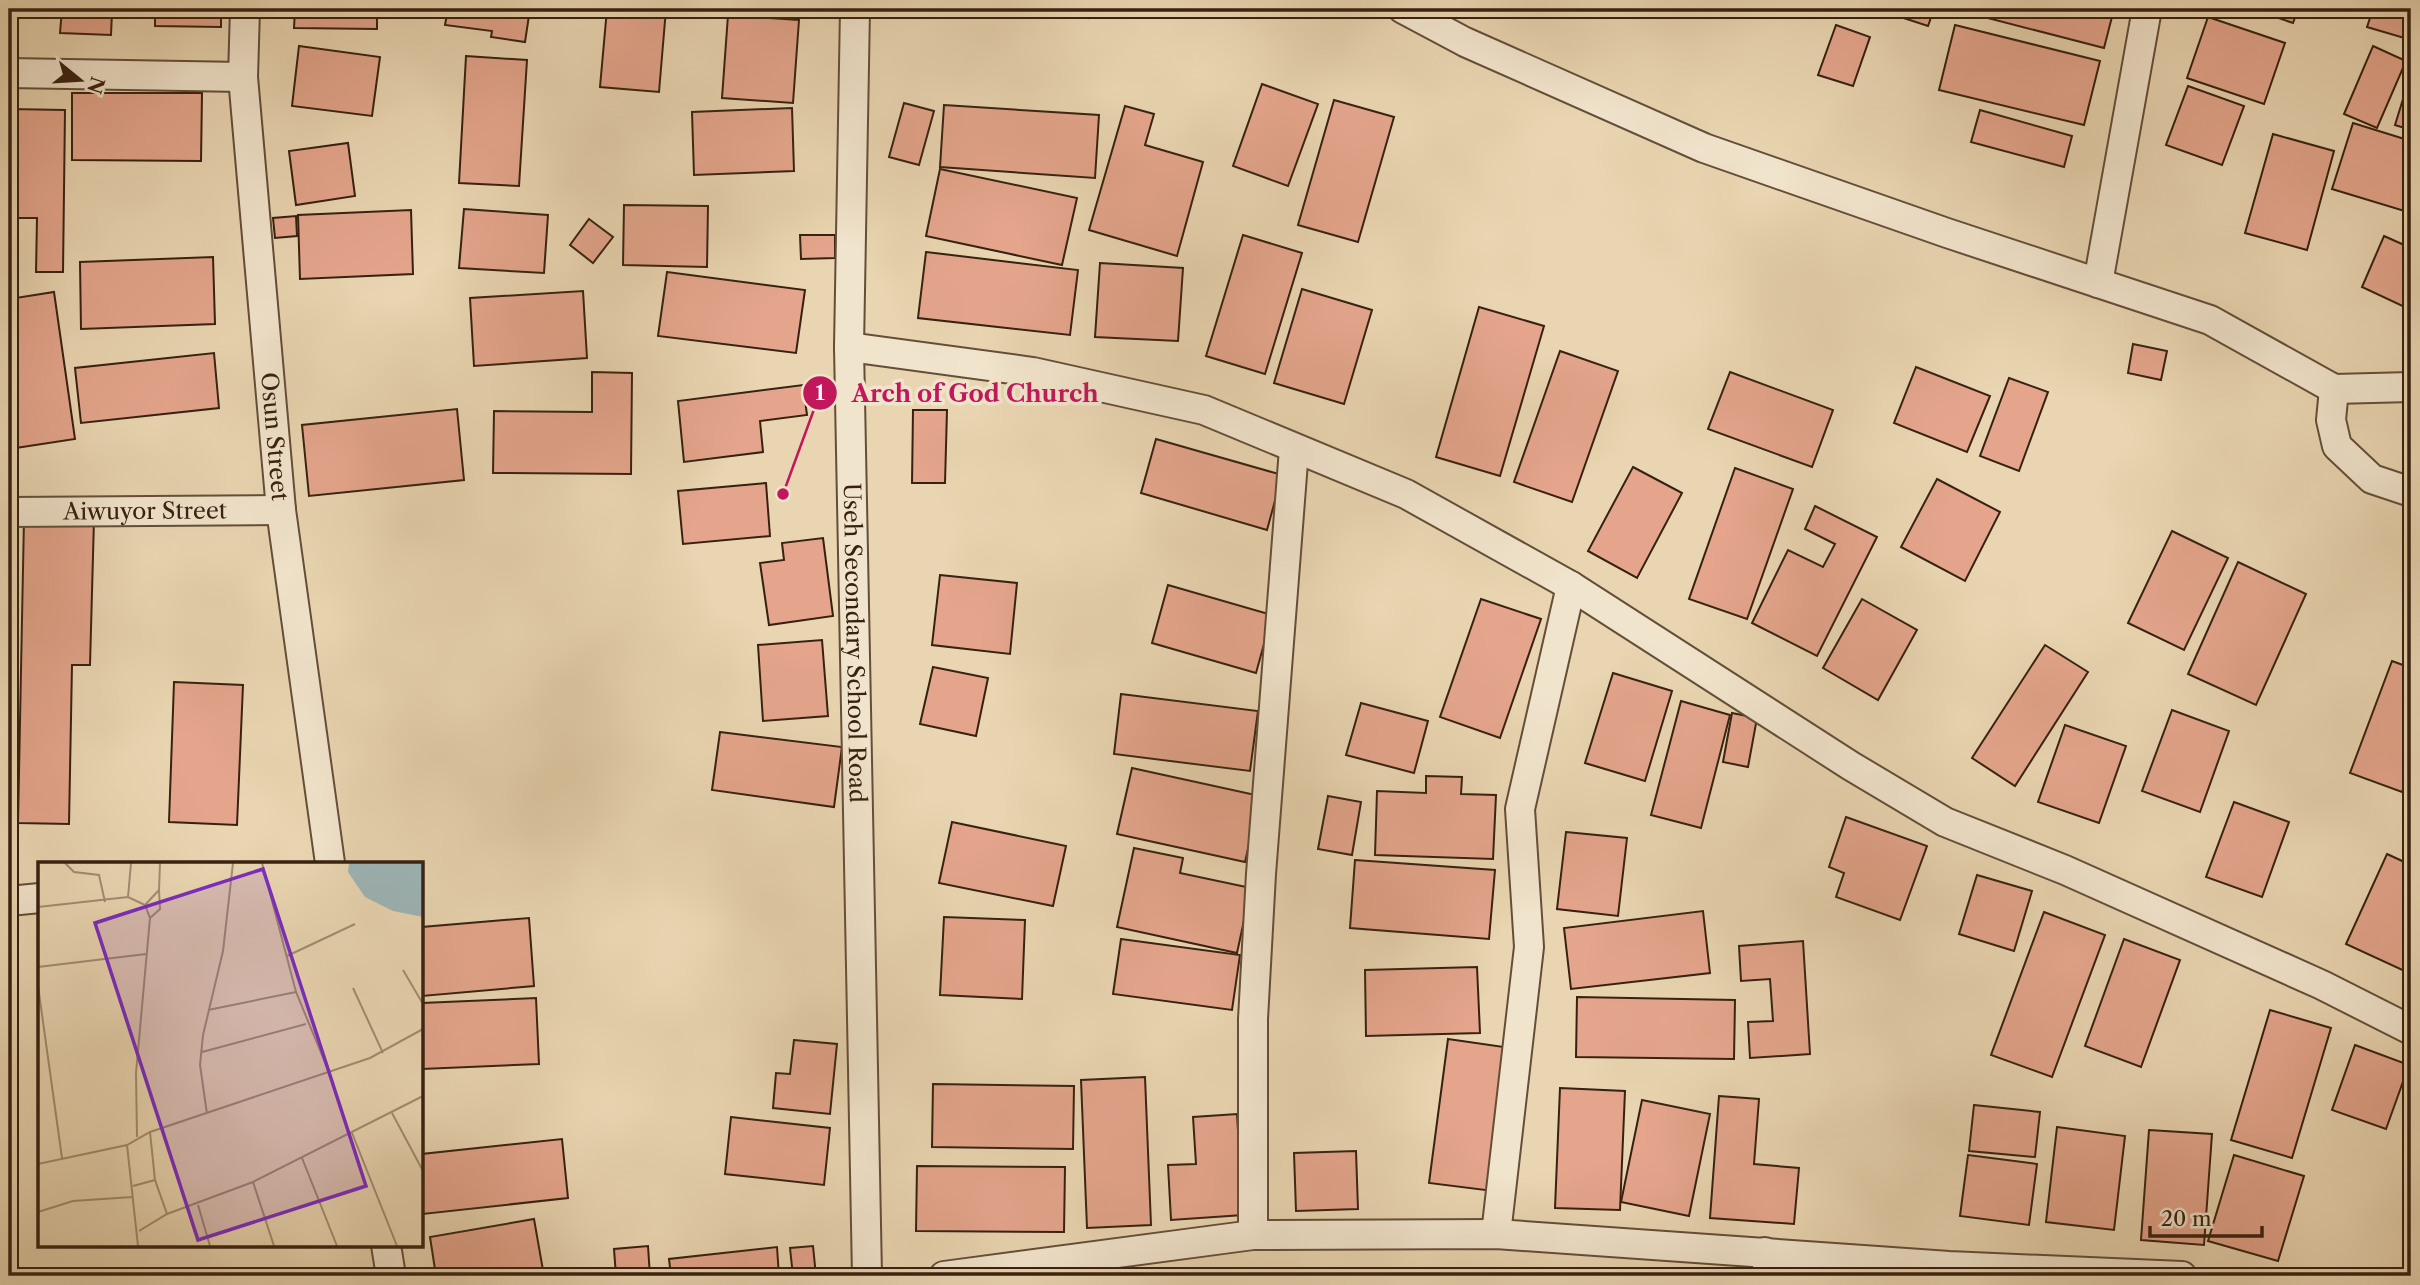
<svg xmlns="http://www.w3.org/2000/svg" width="2420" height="1285" viewBox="0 0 2420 1285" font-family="'Libre Caslon Text',serif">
	<rect width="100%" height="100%" fill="#e9d5b1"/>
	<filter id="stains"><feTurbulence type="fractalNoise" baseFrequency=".00286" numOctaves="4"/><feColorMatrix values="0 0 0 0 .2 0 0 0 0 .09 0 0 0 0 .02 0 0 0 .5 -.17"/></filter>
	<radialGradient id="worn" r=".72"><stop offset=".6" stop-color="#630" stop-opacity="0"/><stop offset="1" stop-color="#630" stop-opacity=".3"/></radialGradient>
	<!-- building -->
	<g fill="#e4a58c" stroke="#372110" stroke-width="2">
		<path d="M 62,9 L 150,9 L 150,13 L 112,12 L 111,35 L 60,33 Z"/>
		<path d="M 155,9 L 221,9 L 221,27 L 155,26 Z"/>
		<path d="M 295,9 L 377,9 L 377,29 L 294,28 Z"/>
		<path d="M 448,9 L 530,9 L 525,42 L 491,37 L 492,31 L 445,25 Z"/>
		<path d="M 607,9 L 666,9 L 659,92 L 600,87 Z"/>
		<path d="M 1051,9 L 1090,9 L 1088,18 Z"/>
		<path d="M 1876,9 L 1934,9 L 1928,26 Z"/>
		<path d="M 1953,9 L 2114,9 L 2104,48 Z"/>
		<path d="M 2252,9 L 2298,9 L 2293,23 Z"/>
		<path d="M 2373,9 L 2411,9 L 2411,40 L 2367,27 Z"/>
		<path d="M 728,15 L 799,20 L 793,103 L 722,98 Z"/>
		<path d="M 2208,17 L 2285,43 L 2264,104 L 2187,78 Z"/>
		<path d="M 1836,25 L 1870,37 L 1853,86 L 1818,75 Z"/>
		<path d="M 1955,25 L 2100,61 L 2084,125 L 1939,90 Z"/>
		<path d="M 299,46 L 380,57 L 372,116 L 292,106 Z"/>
		<path d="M 2373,46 L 2406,61 L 2377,128 L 2344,114 Z"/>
		<path d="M 466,56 L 527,60 L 519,186 L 459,183 Z"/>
		<path d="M 2411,73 L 2411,130 L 2395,125 Z"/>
		<path d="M 1262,84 L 1318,104 L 1288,186 L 1233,166 Z"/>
		<path d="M 2188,86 L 2244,106 L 2222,165 L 2166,145 Z"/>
		<path d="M 72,93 L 202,93 L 201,161 L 72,160 Z"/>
		<path d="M 1334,100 L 1394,117 L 1358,242 L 1298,225 Z"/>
		<path d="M 904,103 L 934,111 L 919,165 L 889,157 Z"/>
		<path d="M 944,105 L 1099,115 L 1095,178 L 940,167 Z"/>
		<path d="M 1125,106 L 1154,114 L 1145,145 L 1203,162 L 1177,256 L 1089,230 Z"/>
		<path d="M 792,108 L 794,171 L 694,175 L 692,112 Z"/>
		<path d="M 9,109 L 65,110 L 63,272 L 36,272 L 37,218 L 9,218 Z"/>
		<path d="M 1980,110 L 2072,136 L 2064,167 L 1971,142 Z"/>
		<path d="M 2353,123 L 2411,141 L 2411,213 L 2332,189 Z"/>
		<path d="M 2273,134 L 2334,151 L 2307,250 L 2245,233 Z"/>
		<path d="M 348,143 L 355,196 L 296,205 L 289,151 Z"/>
		<path d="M 940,169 L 1077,198 L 1062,265 L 926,236 Z"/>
		<path d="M 624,205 L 708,206 L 707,267 L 623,265 Z"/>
		<path d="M 464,209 L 548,215 L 544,273 L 459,268 Z"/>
		<path d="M 411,210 L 413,274 L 300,279 L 298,215 Z"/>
		<path d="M 296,216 L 297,236 L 275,238 L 273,218 Z"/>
		<path d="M 589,219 L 613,237 L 593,263 L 570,245 Z"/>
		<path d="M 800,235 L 835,235 L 835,258 L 801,259 Z"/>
		<path d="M 1243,235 L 1302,253 L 1265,374 L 1206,356 Z"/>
		<path d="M 2384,236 L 2411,248 L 2411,310 L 2362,287 Z"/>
		<path d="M 926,252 L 1078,270 L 1070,335 L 918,318 Z"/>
		<path d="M 213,257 L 215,324 L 81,329 L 80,262 Z"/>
		<path d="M 1100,263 L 1183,268 L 1178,341 L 1095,337 Z"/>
		<path d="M 667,272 L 805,290 L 796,353 L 658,336 Z"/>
		<path d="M 1302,289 L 1372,310 L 1344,404 L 1274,383 Z"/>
		<path d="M 583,291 L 587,358 L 474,366 L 470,298 Z"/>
		<path d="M 54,292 L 75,439 L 9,449 L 9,299 Z"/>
		<path d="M 1479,307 L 1544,326 L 1500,476 L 1436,457 Z"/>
		<path d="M 2133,344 L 2167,351 L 2161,380 L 2128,373 Z"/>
		<path d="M 1560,351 L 1618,371 L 1572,502 L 1514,482 Z"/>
		<path d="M 214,353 L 219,408 L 81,423 L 75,368 Z"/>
		<path d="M 1916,367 L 1990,396 L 1967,452 L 1894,423 Z"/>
		<path d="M 592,372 L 632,373 L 631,474 L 493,473 L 494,411 L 592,412 Z"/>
		<path d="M 1730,372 L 1833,410 L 1812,467 L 1708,429 Z"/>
		<path d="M 2009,378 L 2048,392 L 2019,471 L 1980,456 Z"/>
		<path d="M 803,385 L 807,415 L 760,421 L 763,452 L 684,462 L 678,401 Z"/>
		<path d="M 457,409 L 464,480 L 309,496 L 302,425 Z"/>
		<path d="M 913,410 L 947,410 L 945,483 L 912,483 Z"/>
		<path d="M 1156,439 L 1282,475 L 1267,530 L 1141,493 Z"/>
		<path d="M 1633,467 L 1682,493 L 1637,578 L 1588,551 Z"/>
		<path d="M 1735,468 L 1793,489 L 1747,619 L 1689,599 Z"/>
		<path d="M 1937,479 L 2000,512 L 1965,581 L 1901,547 Z"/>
		<path d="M 766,483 L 770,536 L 683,544 L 678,491 Z"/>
		<path d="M 1815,506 L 1877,537 L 1817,656 L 1752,623 L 1788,550 L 1823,567 L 1835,544 L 1805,529 Z"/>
		<path d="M 24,518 L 94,519 L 90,665 L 72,665 L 69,824 L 18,823 Z"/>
		<path d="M 2172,531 L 2228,558 L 2184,650 L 2128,623 Z"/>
		<path d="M 823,538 L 833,616 L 769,625 L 760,563 L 784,560 L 782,543 Z"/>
		<path d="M 2238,562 L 2306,594 L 2256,705 L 2188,674 Z"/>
		<path d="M 9,573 L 13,676 L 9,676 Z"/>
		<path d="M 940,575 L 1017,583 L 1010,654 L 932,645 Z"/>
		<path d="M 1168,585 L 1272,615 L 1256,673 L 1152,643 Z"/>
		<path d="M 1481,599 L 1541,619 L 1500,738 L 1440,717 Z"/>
		<path d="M 1862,599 L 1917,630 L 1878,700 L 1823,668 Z"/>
		<path d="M 822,640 L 828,716 L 763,721 L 758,645 Z"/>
		<path d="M 2045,645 L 2088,672 L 2015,786 L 1972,758 Z"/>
		<path d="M 2392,661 L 2411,668 L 2411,767 L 2402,792 L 2350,773 Z"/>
		<path d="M 933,667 L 988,678 L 976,736 L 920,724 Z"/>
		<path d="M 1613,673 L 1672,691 L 1645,781 L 1585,763 Z"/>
		<path d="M 174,682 L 243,685 L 237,825 L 169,822 Z"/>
		<path d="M 1121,694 L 1258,711 L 1250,771 L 1114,754 Z"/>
		<path d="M 1681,701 L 1730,715 L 1701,828 L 1651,815 Z"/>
		<path d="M 1361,703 L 1428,721 L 1414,773 L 1346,755 Z"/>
		<path d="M 2172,710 L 2229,731 L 2200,812 L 2142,791 Z"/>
		<path d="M 1732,713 L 1757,718 L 1748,767 L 1723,762 Z"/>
		<path d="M 2065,725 L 2126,746 L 2099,823 L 2038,802 Z"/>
		<path d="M 720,732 L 842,747 L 834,807 L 712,790 Z"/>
		<path d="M 1132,768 L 1260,796 L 1245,862 L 1117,834 Z"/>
		<path d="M 1426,776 L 1462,777 L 1461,794 L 1496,795 L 1493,859 L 1375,855 L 1377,791 L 1426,793 Z"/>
		<path d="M 1328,796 L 1361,802 L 1352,855 L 1318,849 Z"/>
		<path d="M 2234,802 L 2289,822 L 2262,897 L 2206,877 Z"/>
		<path d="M 1846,817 L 1927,846 L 1900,920 L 1836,897 L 1844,873 L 1829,867 Z"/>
		<path d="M 952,822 L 1066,846 L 1053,906 L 939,883 Z"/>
		<path d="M 1566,832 L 1627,838 L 1618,916 L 1557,909 Z"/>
		<path d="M 1134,848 L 1183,858 L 1180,873 L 1251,888 L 1237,953 L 1117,927 Z"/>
		<path d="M 2387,854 L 2411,865 L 2411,974 L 2346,944 Z"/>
		<path d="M 1355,860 L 1495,870 L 1489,939 L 1350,928 Z"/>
		<path d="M 1977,875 L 2032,891 L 2014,951 L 1959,934 Z"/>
		<path d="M 1703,911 L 1710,973 L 1571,989 L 1564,928 Z"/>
		<path d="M 2044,912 L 2105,935 L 2052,1077 L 1991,1055 Z"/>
		<path d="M 944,917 L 1025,920 L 1022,999 L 940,995 Z"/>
		<path d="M 529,918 L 534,986 L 422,996 L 422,927 Z"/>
		<path d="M 1121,939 L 1240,955 L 1232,1010 L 1113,994 Z"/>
		<path d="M 2124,939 L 2180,960 L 2141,1067 L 2085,1046 Z"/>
		<path d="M 1803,941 L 1810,1054 L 1750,1058 L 1748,1022 L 1773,1021 L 1770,979 L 1741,981 L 1739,946 Z"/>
		<path d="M 1477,967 L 1480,1033 L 1366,1036 L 1365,970 Z"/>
		<path d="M 1577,997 L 1735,1000 L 1734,1059 L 1576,1057 Z"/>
		<path d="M 536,998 L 539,1064 L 422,1069 L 422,1003 Z"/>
		<path d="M 2270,1010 L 2331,1028 L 2292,1158 L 2231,1140 Z"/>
		<path d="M 1448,1039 L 1511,1048 L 1493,1191 L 1429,1183 Z"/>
		<path d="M 794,1040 L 837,1044 L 830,1114 L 773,1108 L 776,1073 L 790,1074 Z"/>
		<path d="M 2355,1045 L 2409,1065 L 2386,1129 L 2332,1110 Z"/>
		<path d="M 1145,1077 L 1151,1225 L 1087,1228 L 1081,1080 Z"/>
		<path d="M 933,1084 L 1074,1086 L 1073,1149 L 932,1147 Z"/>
		<path d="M 1560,1088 L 1625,1091 L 1620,1210 L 1555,1208 Z"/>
		<path d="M 1719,1096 L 1759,1099 L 1754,1164 L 1799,1168 L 1794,1224 L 1710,1218 Z"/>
		<path d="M 1642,1100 L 1710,1114 L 1689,1216 L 1621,1202 Z"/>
		<path d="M 1974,1105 L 2040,1112 L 2035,1157 L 1969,1151 Z"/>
		<path d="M 1237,1114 L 1243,1215 L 1171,1220 L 1168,1165 L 1196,1164 L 1193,1117 Z"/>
		<path d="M 731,1117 L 830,1128 L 824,1185 L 725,1174 Z"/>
		<path d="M 2057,1127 L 2125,1136 L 2114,1230 L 2046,1222 Z"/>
		<path d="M 2149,1130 L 2212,1134 L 2204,1245 L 2141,1240 Z"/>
		<path d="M 562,1139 L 568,1198 L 423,1214 L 422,1154 Z"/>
		<path d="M 1356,1151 L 1358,1209 L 1296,1211 L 1294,1153 Z"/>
		<path d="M 1968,1155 L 2037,1164 L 2029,1225 L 1960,1216 Z"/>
		<path d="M 2234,1155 L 2304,1176 L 2278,1261 L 2208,1241 Z"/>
		<path d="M 917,1166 L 1065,1167 L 1064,1232 L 916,1231 Z"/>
		<path d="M 534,1219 L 544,1276 L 436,1276 L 430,1237 Z"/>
		<path d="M 648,1246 L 650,1276 L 616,1276 L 614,1249 Z"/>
		<path d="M 813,1246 L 816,1276 L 793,1276 L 790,1248 Z"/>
		<path d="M 777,1247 L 779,1276 L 671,1276 L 669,1259 Z"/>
	</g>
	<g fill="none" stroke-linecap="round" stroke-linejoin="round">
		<defs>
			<g id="street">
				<path id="s1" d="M 245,9 L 243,77 L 281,510 L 330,863"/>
				<path id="s2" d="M 855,9 L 849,347 L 867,1276"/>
				<path d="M 1403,9 L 1465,42 L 1704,148 L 1947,233 L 2210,320 L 2334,389 L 2411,387"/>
				<path d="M 9,73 L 243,77"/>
				<path d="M 2098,283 L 2147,9"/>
				<path d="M 849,347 L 1033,372 L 1204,410 L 1406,494 L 1571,586 L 1851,766 L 1945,822 L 2065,870 L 2322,985 L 2411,1030"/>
				<path d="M 2334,389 L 2331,420 L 2337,446 L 2372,479 L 2411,492"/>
				<path id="s3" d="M 9,512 L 281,510"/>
				<path d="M 9,901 L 40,898"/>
				<path d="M 1496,1234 L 1529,947 L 1520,809 L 1571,586"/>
				<path d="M 1253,1235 L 1253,1019 L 1261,874 L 1294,449"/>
				<path d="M 386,1245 L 391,1276"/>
				<path d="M 1765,1252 L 1769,1276"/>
				<path d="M 944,1276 L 1253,1235 L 1496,1234 L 1949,1266 L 2182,1276"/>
			</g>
		</defs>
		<!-- street casing -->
		<use href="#street" stroke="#644e38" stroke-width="32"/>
		<!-- street -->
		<use href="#street" stroke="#f1e4cc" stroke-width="28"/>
	</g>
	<g text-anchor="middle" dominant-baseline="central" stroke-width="7" stroke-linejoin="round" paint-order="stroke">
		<!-- street labels -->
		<g font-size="23" fill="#372110" stroke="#f1e4cc">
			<text stroke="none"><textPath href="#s1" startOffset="429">Osun Street</textPath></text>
			<text stroke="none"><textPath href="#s3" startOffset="136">Aiwuyor Street</textPath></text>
			<text stroke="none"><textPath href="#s2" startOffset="634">Useh Secondary School Road</textPath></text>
		</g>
	</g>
	<!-- overview -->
	<g transform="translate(38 862)">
		<rect width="385" height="385" fill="#e9d5b1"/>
		<path d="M 311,1 L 385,1 L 385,55 L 355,49 L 327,35 L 310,10 Z" fill="#9db6b8"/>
		<path fill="none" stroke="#a28d71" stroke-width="2" d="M 27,1 L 36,10 L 61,13 L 67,40M 224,1 L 258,130 L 291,210M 90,35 L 93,1M 0,45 L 90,35 L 107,43M 112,56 L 122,47 L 121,28M 249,94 L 317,62M 0,105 L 108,92M 365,108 L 385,142M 0,124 L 24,296M 315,126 L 345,191M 170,148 L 258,130M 164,190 L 268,162M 354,251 L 385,309M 169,252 L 162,203 L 165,173 L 185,89 L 195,1M 112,270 L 117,318 L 129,352M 314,271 L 359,384M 99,275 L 98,211 L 112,56 L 107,43 L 121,28 L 122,1M 89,283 L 100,384M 264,296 L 299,384M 0,302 L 89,283 L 112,270 L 332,196 L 385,167M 215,320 L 236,384M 95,324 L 117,318M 160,343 L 172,384M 0,350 L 35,339 L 94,335M 101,369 L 129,352 L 215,320 L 385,234"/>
		<path fill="#7b2cbf" fill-opacity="0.15" stroke="#7b2cbf" stroke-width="3.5" d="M 225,7 L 328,324 L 160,378 L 57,61 Z"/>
		<rect width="385" height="385" fill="none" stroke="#372110" stroke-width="3.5"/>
	</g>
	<!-- callouts -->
	<path fill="none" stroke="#c2185b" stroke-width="2.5" d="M783 494L820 393"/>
	<g fill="#c2185b" stroke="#f1e4cc" stroke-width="2.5">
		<circle cx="783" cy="494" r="7"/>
		<circle cx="820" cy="393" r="18"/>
	</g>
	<g font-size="21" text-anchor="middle" font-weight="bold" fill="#fff">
		<text x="820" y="400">1</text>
	</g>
	<g font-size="24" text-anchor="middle" font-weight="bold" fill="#c2185b" stroke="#f1e4cc" stroke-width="7" stroke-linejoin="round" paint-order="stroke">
		<text x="975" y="402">Arch of God Church</text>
	</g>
	<!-- margin -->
	<rect width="2420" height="1285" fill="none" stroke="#e9d5b1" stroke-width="35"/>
	<rect x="10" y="10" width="2399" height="1264" fill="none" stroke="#372110" stroke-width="3.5"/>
	<rect x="18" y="18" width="2385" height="1250" fill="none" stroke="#372110" stroke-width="2"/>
	<!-- north arrow -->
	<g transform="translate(80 80) rotate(108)" stroke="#f1e4cc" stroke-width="5" paint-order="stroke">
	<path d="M0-5L12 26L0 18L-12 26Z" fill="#372110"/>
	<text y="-10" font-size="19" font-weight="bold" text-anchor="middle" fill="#372110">N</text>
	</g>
	<!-- scale -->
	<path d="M2150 1226v10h112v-10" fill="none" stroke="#372110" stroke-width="3.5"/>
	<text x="2161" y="1226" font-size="21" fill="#372110" stroke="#f1e4cc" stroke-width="5" paint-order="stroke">20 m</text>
	<rect width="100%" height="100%" filter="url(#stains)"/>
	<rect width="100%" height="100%" fill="url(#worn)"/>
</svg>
